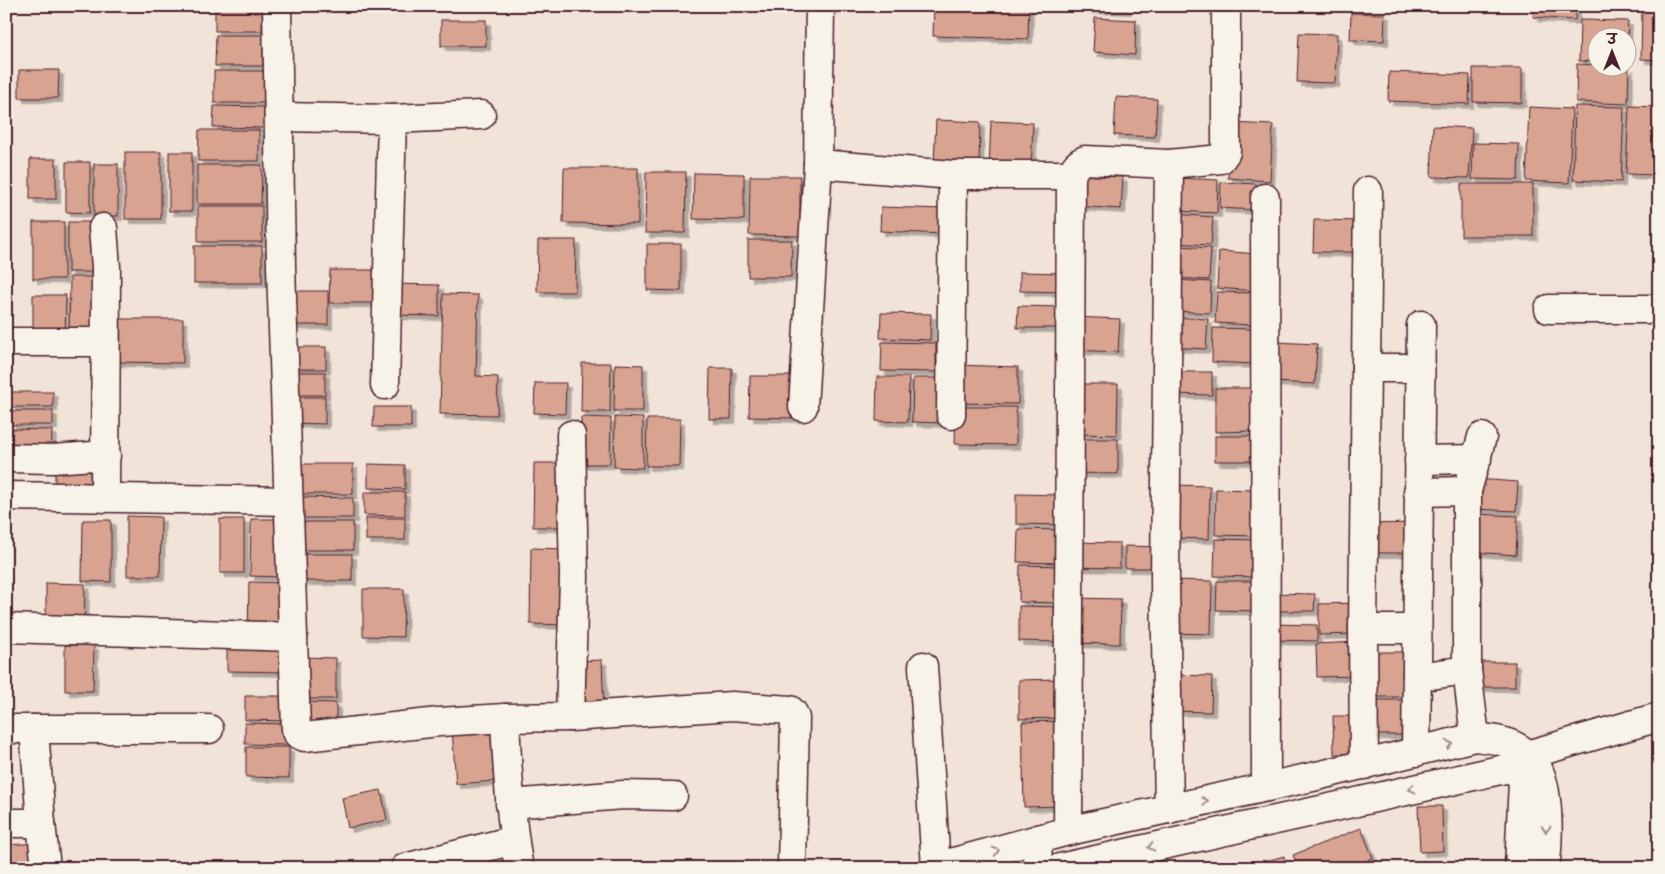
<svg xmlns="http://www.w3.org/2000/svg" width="1665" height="874" viewBox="0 0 1665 874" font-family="Mali,'Playpen Sans Deva',sans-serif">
	<defs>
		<filter id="shadow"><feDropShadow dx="4.5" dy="4.5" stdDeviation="0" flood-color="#0004"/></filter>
	</defs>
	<rect width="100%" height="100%" fill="#f1e3d7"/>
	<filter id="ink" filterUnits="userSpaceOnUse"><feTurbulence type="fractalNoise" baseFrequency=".02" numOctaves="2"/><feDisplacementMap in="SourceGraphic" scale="10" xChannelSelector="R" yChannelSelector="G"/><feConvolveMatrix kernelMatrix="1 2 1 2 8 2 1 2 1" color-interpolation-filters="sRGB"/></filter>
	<g filter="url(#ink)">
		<!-- building -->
		<g fill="#d9a391" stroke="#4a1f2b" filter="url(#shadow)">
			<path d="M 215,6 L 263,6 L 262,31 L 215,31 Z"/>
			<path d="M 934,6 L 1029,6 L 1028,39 L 933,36 Z"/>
			<path d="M 1083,6 L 1127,6 L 1127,10 L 1083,9 Z"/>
			<path d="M 1534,6 L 1576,6 L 1575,20 L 1533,17 Z"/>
			<path d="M 1642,10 L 1659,10 L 1659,60 L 1641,59 Z"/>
			<path d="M 1351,13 L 1385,14 L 1384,41 L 1350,40 Z"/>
			<path d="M 1095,18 L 1136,20 L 1135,55 L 1093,52 Z"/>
			<rect x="441" y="20" width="45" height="26"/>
			<path d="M 1580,20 L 1628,21 L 1627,38 L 1598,38 L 1598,62 L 1579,61 Z"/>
			<path d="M 1299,33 L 1337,34 L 1335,83 L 1297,82 Z"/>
			<path d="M 216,35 L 263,35 L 263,66 L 215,66 Z"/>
			<path d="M 1577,64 L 1598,65 L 1598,68 L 1628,68 L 1629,66 L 1628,104 L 1576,102 Z"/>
			<path d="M 1473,68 L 1522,68 L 1522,103 L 1473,102 Z"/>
			<path d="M 19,70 L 59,70 L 58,98 L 19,98 Z"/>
			<rect x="214" y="71" width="51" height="32"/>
			<path d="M 1389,72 L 1470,75 L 1469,104 L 1388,101 Z"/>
			<path d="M 1116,97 L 1157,99 L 1155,137 L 1114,135 Z"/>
			<path d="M 214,106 L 266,107 L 266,128 L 213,127 Z"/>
			<path d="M 1575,106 L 1624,107 L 1621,182 L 1573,180 Z"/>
			<path d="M 1629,106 L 1659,107 L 1659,175 L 1626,174 Z"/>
			<path d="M 1529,107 L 1572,109 L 1569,183 L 1526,181 Z"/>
			<path d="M 936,120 L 980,122 L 979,165 L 934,163 Z"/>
			<path d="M 991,121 L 1033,123 L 1031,170 L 989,168 Z"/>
			<path d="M 1231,123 L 1273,125 L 1270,181 L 1228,178 Z"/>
			<path d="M 1433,126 L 1472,128 L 1469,178 L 1431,177 Z"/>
			<path d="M 199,130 L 259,130 L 259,161 L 198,161 Z"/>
			<path d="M 1473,143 L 1519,144 L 1518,180 L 1472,179 Z"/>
			<rect x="125" y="152" width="36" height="67"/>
			<rect x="169" y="152" width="23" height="59"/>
			<rect x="30" y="159" width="26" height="40"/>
			<path d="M 66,162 L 90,162 L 90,213 L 66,212 Z"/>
			<rect x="94" y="164" width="24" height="52"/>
			<path d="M 197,165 L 262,165 L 261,204 L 197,204 Z"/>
			<path d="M 564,168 L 638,168 L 638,224 L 563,223 Z"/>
			<path d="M 646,172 L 686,172 L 685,233 L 645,233 Z"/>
			<path d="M 694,173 L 744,174 L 744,220 L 693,219 Z"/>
			<path d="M 1074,175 L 1123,177 L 1121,209 L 1073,206 Z"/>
			<path d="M 750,176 L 800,176 L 800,236 L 749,235 Z"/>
			<path d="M 1177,178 L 1218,180 L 1217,213 L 1175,211 Z"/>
			<path d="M 1221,182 L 1256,184 L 1255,210 L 1220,208 Z"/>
			<rect x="1461" y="184" width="72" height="52"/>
			<rect x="198" y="206" width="64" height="36"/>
			<path d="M 881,207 L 945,209 L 944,234 L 880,231 Z"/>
			<path d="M 1174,214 L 1213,217 L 1211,245 L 1172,243 Z"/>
			<path d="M 1314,220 L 1364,221 L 1363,252 L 1313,252 Z"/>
			<rect x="33" y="222" width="31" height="57"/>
			<rect x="68" y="222" width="30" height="50"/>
			<path d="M 538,240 L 576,240 L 575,292 L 537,292 Z"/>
			<path d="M 748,240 L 792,240 L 791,277 L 748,277 Z"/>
			<path d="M 647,244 L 681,244 L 681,291 L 647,290 Z"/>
			<rect x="194" y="246" width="68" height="37"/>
			<path d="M 1179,246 L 1211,248 L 1209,280 L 1177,278 Z"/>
			<path d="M 1219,251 L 1258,254 L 1256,291 L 1217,288 Z"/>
			<path d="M 330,270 L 380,270 L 380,303 L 329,303 Z"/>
			<path d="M 1020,272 L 1066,273 L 1066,292 L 1020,291 Z"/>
			<path d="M 70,277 L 102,277 L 102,335 L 69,335 Z"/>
			<path d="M 1176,280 L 1211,282 L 1210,313 L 1174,311 Z"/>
			<path d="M 391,284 L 439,285 L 439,316 L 390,315 Z"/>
			<rect x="289" y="291" width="39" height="34"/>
			<path d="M 1217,292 L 1253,293 L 1251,325 L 1215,323 Z"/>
			<path d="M 443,294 L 478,295 L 476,376 L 498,377 L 497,415 L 440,414 Z"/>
			<path d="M 33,295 L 66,295 L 65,336 L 33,336 Z"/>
			<path d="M 1018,306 L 1062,307 L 1061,328 L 1017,328 Z"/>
			<path d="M 881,313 L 931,314 L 930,340 L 880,338 Z"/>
			<path d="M 1073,317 L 1120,319 L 1118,352 L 1071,350 Z"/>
			<path d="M 1172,317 L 1208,319 L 1206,349 L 1171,347 Z"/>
			<path d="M 113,319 L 183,319 L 183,363 L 113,362 Z"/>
			<path d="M 1213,328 L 1255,329 L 1254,364 L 1212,362 Z"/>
			<path d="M 882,342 L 936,343 L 936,372 L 881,371 Z"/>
			<path d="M 1275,342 L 1317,344 L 1315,384 L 1273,382 Z"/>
			<rect x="290" y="347" width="36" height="22"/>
			<path d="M 582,363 L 611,363 L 610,412 L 581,412 Z"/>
			<path d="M 615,364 L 643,365 L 643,411 L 614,411 Z"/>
			<path d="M 955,365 L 1018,367 L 1018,404 L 954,403 Z"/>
			<path d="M 710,368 L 732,368 L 731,419 L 709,419 Z"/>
			<rect x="292" y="372" width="33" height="23"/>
			<path d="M 1170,372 L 1212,372 L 1212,395 L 1169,394 Z"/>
			<path d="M 750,376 L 796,376 L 796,418 L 749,417 Z"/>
			<path d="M 877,377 L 909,377 L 908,422 L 876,421 Z"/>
			<path d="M 913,378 L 943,378 L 943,423 L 912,422 Z"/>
			<path d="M 535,383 L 566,383 L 565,414 L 534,413 Z"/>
			<path d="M 1077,384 L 1118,384 L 1117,435 L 1076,434 Z"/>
			<path d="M 1215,388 L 1253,388 L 1253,431 L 1215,432 Z"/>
			<rect x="11" y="392" width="42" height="15"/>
			<path d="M 294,397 L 325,397 L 325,424 L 294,423 Z"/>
			<path d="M 374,407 L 411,407 L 411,427 L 373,427 Z"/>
			<path d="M 956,407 L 1016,407 L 1016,445 L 955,444 Z"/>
			<rect x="11" y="411" width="42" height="14"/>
			<path d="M 581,417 L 611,418 L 610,464 L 581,464 Z"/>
			<path d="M 615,417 L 643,418 L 643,468 L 614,467 Z"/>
			<path d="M 647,419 L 680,419 L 679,466 L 646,466 Z"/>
			<path d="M 12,429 L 52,430 L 51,454 L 11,453 Z"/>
			<rect x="1215" y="436" width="36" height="25"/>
			<path d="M 1076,439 L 1118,439 L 1118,474 L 1075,473 Z"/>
			<path d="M 55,462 L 98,463 L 97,493 L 55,493 Z"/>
			<path d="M 534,463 L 564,463 L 564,527 L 533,527 Z"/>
			<rect x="299" y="464" width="54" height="30"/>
			<path d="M 368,464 L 405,465 L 405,489 L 368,488 Z"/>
			<path d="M 1476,479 L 1518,482 L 1516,511 L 1474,509 Z"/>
			<path d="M 1174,485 L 1210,486 L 1209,539 L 1172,538 Z"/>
			<path d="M 1216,489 L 1260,490 L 1259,536 L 1215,535 Z"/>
			<path d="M 364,492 L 405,492 L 405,516 L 364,515 Z"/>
			<path d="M 1016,494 L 1063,495 L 1062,525 L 1016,524 Z"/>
			<path d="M 301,497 L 353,498 L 353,518 L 301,518 Z"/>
			<path d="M 1474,514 L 1518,516 L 1516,555 L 1472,552 Z"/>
			<path d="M 127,516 L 161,517 L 160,576 L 127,576 Z"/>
			<rect x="366" y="518" width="39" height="22"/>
			<rect x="220" y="519" width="24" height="54"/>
			<path d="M 251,519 L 282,519 L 281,577 L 250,576 Z"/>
			<path d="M 83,520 L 111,520 L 111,582 L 82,581 Z"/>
			<rect x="301" y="522" width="52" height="28"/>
			<path d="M 1415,523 L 1415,553 L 1366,553 L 1366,524 Z"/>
			<path d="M 1018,529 L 1061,530 L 1060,563 L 1017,562 Z"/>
			<path d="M 1215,539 L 1260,540 L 1259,577 L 1214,576 Z"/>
			<path d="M 1071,542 L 1120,543 L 1120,568 L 1071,567 Z"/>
			<path d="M 1125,546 L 1165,547 L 1165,568 L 1125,568 Z"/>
			<path d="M 531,548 L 567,549 L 566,625 L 530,624 Z"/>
			<rect x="301" y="554" width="51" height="27"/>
			<path d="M 1020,565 L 1061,566 L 1060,603 L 1019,602 Z"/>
			<path d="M 1172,580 L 1212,581 L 1211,634 L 1171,633 Z"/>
			<path d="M 1217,581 L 1260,581 L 1259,611 L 1216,610 Z"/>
			<path d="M 249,582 L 288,583 L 287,633 L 248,633 Z"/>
			<path d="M 46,583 L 85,584 L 84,629 L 46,629 Z"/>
			<path d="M 363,589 L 404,589 L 403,637 L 363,636 Z"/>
			<path d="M 1270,593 L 1315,594 L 1314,611 L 1270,611 Z"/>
			<path d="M 1071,598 L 1121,599 L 1120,644 L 1071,643 Z"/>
			<path d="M 1356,603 L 1356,634 L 1319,635 L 1319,604 Z"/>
			<path d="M 1019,606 L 1059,607 L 1059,642 L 1019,641 Z"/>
			<path d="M 1271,624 L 1317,625 L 1317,641 L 1271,640 Z"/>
			<path d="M 227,642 L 283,643 L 283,672 L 227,671 Z"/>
			<path d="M 1356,642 L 1358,676 L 1317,677 L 1316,644 Z"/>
			<path d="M 65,645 L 94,645 L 93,691 L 65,691 Z"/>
			<rect x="1370" y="652" width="42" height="45"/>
			<path d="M 300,657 L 336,658 L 336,699 L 299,699 Z"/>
			<path d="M 602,660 L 604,713 L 578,714 L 577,661 Z"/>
			<rect x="1474" y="662" width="41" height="25"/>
			<path d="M 1174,675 L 1212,676 L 1211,712 L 1173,711 Z"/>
			<path d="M 1060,679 L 1061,718 L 1019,719 L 1019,680 Z"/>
			<path d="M 245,696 L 289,696 L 289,721 L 245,720 Z"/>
			<rect x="1372" y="700" width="34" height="35"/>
			<path d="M 300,702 L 336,703 L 336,732 L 300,731 Z"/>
			<path d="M 1333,716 L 1355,716 L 1356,754 L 1334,754 Z"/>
			<path d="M 1064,721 L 1066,806 L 1024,807 L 1022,722 Z"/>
			<path d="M 245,723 L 287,724 L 287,745 L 245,744 Z"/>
			<path d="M 492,726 L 496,781 L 456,784 L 452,729 Z"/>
			<path d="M 246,747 L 289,747 L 289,778 L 246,777 Z"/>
			<path d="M 381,790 L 387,820 L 348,828 L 342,798 Z"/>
			<path d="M 1418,806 L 1442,806 L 1443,851 L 1420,852 Z"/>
			<path d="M 1361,828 L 1373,858 L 1350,868 L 1298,868 L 1293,855 Z"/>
			<path d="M 38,843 L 40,868 L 8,868 L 7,845 Z"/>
			<path d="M 1284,856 L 1287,868 L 1242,868 Z"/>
		</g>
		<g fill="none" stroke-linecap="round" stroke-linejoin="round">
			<defs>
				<g id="minor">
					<path d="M 277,6 L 281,266 L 296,729 L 298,734 L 304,737 L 439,722 L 505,718 L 570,717 L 732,706 L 790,710 L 793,713 L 795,718 L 792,868"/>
					<path d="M 279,117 L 392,119 L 481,115"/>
					<path d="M 818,164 L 953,175 L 1071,175"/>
					<path d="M 1265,198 L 1266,787"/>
					<path d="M 103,228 L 106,267 L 105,498"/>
					<path d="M 1549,309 L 1659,309"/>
					<path d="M 6,342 L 105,342"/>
					<path d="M 1366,368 L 1420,368"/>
					<path d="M 385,385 L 392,119"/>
					<path d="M 803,407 L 818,164 L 820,6"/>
					<path d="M 951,415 L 953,175"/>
					<path d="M 6,458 L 53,459 L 106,455"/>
					<path d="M 1419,460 L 1477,459"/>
					<path d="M 1418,492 L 1467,491"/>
					<path d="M 6,496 L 288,501"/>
					<path d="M 6,628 L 293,637"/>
					<path d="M 1363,629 L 1416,629"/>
					<path d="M 923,666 L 936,867"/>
					<path d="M 1417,677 L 1467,670"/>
					<path d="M 570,717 L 574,577 L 571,435"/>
					<path d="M 505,718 C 507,768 510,818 519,868"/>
					<path d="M 6,729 L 209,729"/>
					<path d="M 34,729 L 41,823 L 46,868"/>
					<path d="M 1475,737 L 1467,670 L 1467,491 L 1482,437"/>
					<path d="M 1416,752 L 1421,325"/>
					<path d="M 1516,763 L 1527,755 L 1659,717"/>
					<path d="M 1364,765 L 1363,629 L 1368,191"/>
					<path d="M 510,804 L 623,795 L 673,796"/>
					<path d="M 1169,809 L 1165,581 L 1169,164"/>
					<path d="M 6,823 L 41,823"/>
					<path d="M 1068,831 L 1071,175 C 1075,167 1077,163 1085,160 L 1169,164 L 1221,159 L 1226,152 L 1226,6"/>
					<path d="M 405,868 L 514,840"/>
					<path d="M 932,868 L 1068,831 L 1321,775 L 1475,737 C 1490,739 1507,740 1520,749 C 1525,753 1533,759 1536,765 C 1550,787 1549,842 1545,868"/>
					<path d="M 1037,868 L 1038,839"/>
					<path d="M 1060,868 L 1509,768 L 1521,775 L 1523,780 L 1519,868"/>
				</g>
			</defs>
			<!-- minor casing -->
			<use href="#minor" stroke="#4a1f2b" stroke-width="31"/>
			<!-- minor -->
			<use href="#minor" stroke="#f7f3e8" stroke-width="28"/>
		</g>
		<!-- one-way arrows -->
		<defs><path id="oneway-chevron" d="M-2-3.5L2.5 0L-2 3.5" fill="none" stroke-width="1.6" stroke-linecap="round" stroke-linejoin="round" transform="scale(1.25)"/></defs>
		<g stroke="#a0898a">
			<use href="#oneway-chevron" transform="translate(1449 744) rotate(-14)"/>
			<use href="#oneway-chevron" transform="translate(1412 789) rotate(167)"/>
			<use href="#oneway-chevron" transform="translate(1205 801) rotate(-12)"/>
			<use href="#oneway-chevron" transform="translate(1546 829) rotate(91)"/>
			<use href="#oneway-chevron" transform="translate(1151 847) rotate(167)"/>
			<use href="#oneway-chevron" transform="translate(996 851) rotate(-15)"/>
		</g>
	</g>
	<!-- margin -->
	<rect width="1665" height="874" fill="none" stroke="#f7f3e8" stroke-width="25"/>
	<rect x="12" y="12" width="1640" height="849" fill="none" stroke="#4a1f2b" stroke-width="2" filter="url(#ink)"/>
	<!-- north arrow -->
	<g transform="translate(1612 52)"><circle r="24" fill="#f7f3e8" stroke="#b29e9c"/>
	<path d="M0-4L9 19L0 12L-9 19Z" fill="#4a1f2b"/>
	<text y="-8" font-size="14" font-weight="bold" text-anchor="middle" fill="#4a1f2b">उ</text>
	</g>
</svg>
